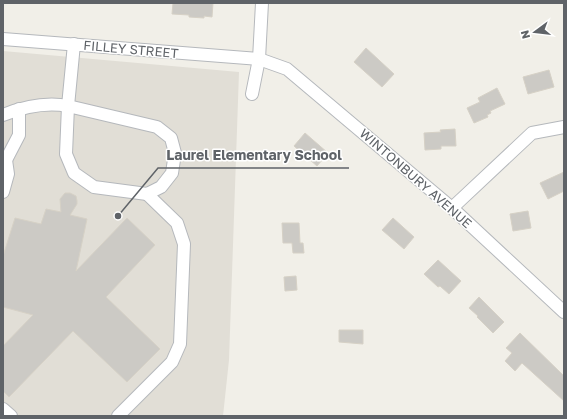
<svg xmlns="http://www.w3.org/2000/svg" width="567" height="419" viewBox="0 0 567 419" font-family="'Golos Text',sans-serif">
	<rect width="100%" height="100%" fill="#f1efe8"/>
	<!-- education -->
	<path fill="#e1ded6" d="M 3,51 L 239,72 L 229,360 L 223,416 L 3,416 Z"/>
	<!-- building -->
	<g fill="#cccac5" stroke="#d6d1c6">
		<path d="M 173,3 L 213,3 L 212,17 L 204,16 L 204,18 L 189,17 L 189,15 L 172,14 Z"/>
		<path d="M 366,48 L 394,74 L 382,87 L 354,62 Z"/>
		<path d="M 549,70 L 554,87 L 528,94 L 523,77 Z"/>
		<path d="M 497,88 L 505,104 L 490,111 L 491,113 L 487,115 L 488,117 L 474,123 L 467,108 L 480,102 L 478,98 Z"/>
		<path d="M 455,129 L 456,146 L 441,146 L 441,149 L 425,150 L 424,133 L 441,132 L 440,130 Z"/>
		<path d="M 305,133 L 328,153 L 317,166 L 294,146 Z"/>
		<path d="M 564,172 L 564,191 L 548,199 L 540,183 Z"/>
		<path d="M 65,193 L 70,193 L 76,196 L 77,201 L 77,204 L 70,215 L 87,219 L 76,271 L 127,218 L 155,245 L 106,297 L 160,349 L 127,382 L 73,331 L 9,397 L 3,391 L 3,346 L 33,315 L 3,307 L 3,256 L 15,218 L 41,224 L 46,209 L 61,212 L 60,199 Z"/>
		<path d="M 528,211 L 531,228 L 513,231 L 510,214 Z"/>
		<path d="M 393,218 L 414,237 L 404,249 L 382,230 Z"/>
		<path d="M 282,223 L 299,223 L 300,243 L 303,243 L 304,253 L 293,253 L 292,243 L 283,243 Z"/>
		<path d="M 438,260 L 461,281 L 449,294 L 440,286 L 438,287 L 424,274 Z"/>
		<path d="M 296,276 L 297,290 L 285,291 L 284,277 Z"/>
		<path d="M 479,297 L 504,322 L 493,333 L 477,317 L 478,316 L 469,308 Z"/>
		<path d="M 339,330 L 363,330 L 363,344 L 339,342 Z"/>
		<path d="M 520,333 L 564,376 L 564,401 L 522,363 L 515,371 L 505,361 L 512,353 L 506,348 Z"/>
	</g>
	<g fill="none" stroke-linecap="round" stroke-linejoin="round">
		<defs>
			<g id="minor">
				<path d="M 3,39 L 259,59 L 287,69 L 452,208 L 564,312"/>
				<path d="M 252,94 L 259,59 L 262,3"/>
				<path d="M 68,106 L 157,127 L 171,138 L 175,153 L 172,173 L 161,187 L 147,194 L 94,187 L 74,173 L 66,154 Z"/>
				<path d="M 3,115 C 23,107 46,102 68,106 L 74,44"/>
				<path d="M 3,163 L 6,160 L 19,135 L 19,109"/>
				<path d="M 3,192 L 8,174 L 6,160"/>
				<path d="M 452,208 L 532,133 L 564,127"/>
				<path d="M 3,409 L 11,416"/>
				<path d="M 118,416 L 172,362 L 180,344 L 184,244 L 177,223 L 147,194"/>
			</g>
		</defs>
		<!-- minor casing -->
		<use href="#minor" stroke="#b5b8bc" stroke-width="14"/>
		<!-- minor -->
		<use href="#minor" stroke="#fff" stroke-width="12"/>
	</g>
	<g text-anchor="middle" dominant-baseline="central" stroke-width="3" stroke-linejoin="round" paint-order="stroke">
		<!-- street labels -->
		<g font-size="13" fill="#5f6368" stroke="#fff">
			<text transform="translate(131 49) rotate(5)">FILLEY STREET</text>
			<text transform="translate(416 178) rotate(41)">WINTONBURY AVENUE</text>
		</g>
	</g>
	<!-- callouts -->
	<path fill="none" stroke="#5f6368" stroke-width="1.5" d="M118 216L158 168H349"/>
	<circle fill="#5f6368" stroke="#fff" stroke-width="1.5" cx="118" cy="216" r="4"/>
	<g font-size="14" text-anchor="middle" font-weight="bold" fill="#5f6368" stroke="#fff" stroke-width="3" stroke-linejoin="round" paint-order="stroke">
		<text x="254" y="160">Laurel Elementary School</text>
	</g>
	<!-- border -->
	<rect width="567" height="419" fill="none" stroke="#5f6368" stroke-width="8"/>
	<!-- north arrow -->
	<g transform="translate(535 32) rotate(255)" stroke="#ffffff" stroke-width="3" paint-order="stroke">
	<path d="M0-3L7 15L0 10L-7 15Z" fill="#5f6368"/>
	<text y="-6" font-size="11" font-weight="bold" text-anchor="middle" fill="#5f6368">N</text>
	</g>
</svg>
